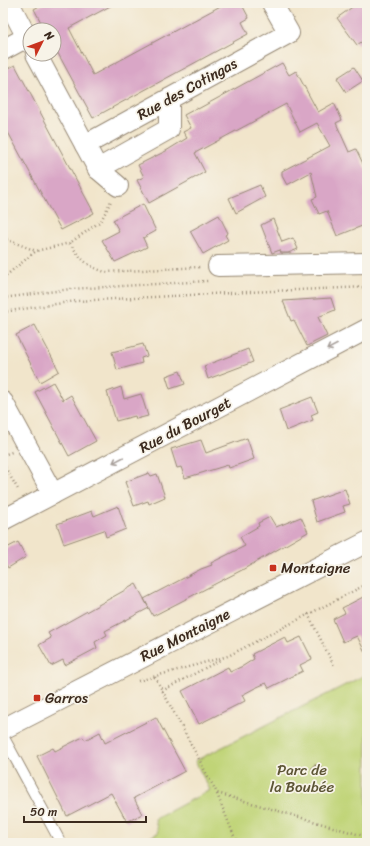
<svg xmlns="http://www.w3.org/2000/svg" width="370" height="846" viewBox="0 0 370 846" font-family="Sriracha,sans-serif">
	<rect width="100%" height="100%" fill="#f7f3e8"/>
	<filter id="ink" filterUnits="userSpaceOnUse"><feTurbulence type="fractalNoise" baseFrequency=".025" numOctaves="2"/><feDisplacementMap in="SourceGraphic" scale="8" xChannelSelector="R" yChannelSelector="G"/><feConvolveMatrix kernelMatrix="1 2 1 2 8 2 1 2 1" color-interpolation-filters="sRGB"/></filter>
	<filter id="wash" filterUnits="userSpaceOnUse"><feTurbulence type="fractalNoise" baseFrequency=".012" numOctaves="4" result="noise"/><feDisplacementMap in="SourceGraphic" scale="16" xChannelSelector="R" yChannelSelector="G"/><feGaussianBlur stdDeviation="0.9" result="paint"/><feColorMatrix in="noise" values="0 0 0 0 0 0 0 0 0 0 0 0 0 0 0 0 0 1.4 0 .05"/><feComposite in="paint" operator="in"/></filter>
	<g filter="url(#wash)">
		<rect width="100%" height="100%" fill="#f1e5cb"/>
		<!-- green -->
		<path fill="#c0d477" stroke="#7e7f4a" d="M 367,674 L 367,843 L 139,843 L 158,833 L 155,819 L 210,790 L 195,761 Z"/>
		<g id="blocks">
			<!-- building -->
			<g fill="#d9a6c6">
				<path d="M 45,3 L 116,3 L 69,28 L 93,75 L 226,3 L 241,3 L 249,18 L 242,22 L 248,34 L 93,118 L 54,46 L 54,30 L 45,30 L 34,9 Z"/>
				<path d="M 358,3 L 362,3 L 367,10 L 367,38 L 357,45 L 337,18 Z"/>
				<path d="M 282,63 L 289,75 L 296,71 L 318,112 L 334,103 L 342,120 L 336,123 L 349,152 L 356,149 L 367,172 L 367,224 L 337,236 L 327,211 L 319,214 L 312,199 L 317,197 L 311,172 L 287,185 L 282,176 L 282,171 L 330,146 L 317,123 L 300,132 L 286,104 L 195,153 L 205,172 L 149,203 L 137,180 L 144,177 L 138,165 L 166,151 L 187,138 L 183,132 L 191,128 L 184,115 L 197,108 L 198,109 Z"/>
				<path d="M 15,65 L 94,213 L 61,230 L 3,123 L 3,71 Z"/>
				<path d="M 354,67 L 363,81 L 346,92 L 337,78 Z"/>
				<path d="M 260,185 L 265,197 L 236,213 L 229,198 Z"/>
				<path d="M 143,204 L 156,231 L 143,238 L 147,247 L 115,262 L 102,240 L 119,231 L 113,220 Z"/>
				<path d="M 219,215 L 228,233 L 225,235 L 228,240 L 203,254 L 190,231 Z"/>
				<path d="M 273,219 L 282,242 L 293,238 L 298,249 L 288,253 L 281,253 L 280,250 L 272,253 L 261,225 Z"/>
				<path d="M 331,298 L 335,310 L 318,317 L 327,336 L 307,346 L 294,320 L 291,321 L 283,301 Z"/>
				<path d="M 35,325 L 59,371 L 40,382 L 16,335 Z"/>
				<path d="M 143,344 L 147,356 L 141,358 L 142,363 L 117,370 L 112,352 Z"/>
				<path d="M 248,349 L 253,362 L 208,379 L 204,366 Z"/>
				<path d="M 180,371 L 185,384 L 170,389 L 166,376 Z"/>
				<path d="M 53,382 L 63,400 L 71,395 L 96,441 L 69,456 L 35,392 Z"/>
				<path d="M 121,387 L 124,399 L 141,394 L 148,416 L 136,419 L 135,416 L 116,421 L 107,392 Z"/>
				<path d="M 312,397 L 318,412 L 311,415 L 313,420 L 286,431 L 279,410 Z"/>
				<path d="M 247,438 L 254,459 L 229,468 L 228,465 L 185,478 L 181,467 L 177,468 L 171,449 L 201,440 L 206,453 Z"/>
				<path d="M 149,473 L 151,476 L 157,474 L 165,497 L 149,504 L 148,501 L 134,506 L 125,482 Z"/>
				<path d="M 345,489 L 350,504 L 343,506 L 345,512 L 317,522 L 311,501 Z"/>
				<path d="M 118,506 L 126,529 L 106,537 L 104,530 L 64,544 L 57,524 L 92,511 L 94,516 Z"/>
				<path d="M 270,517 L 276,527 L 301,517 L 308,532 L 242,570 L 153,616 L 144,599 L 201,569 L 212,565 L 211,563 L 245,546 L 240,537 L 259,526 L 258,523 Z"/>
				<path d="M 18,542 L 26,557 L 8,568 L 3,559 L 3,550 Z"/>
				<path d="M 136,584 L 149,608 L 105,631 L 107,635 L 95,642 L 97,648 L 65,665 L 63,660 L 51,666 L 39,645 L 51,638 L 48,633 Z"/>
				<path d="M 367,595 L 367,656 L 357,636 L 343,642 L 333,619 L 345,613 L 342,608 Z"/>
				<path d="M 285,637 L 288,643 L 301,637 L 312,659 L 300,665 L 303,671 L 269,688 L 266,683 L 255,688 L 242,695 L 245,701 L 199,724 L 182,691 L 228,667 L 230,672 L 243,666 L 254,659 L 252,654 Z"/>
				<path d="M 156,717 L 185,771 L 134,798 L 142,814 L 127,822 L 111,793 L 67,816 L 37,756 L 53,748 L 55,751 L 83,737 L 85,740 L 100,732 L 105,743 Z"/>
			</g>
		</g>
	</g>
	<g filter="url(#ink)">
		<use href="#blocks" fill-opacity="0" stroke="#968874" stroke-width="1"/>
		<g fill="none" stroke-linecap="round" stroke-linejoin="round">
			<defs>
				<path id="lane" d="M 3,736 L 61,843"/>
				<g id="street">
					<path d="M 9,3 L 30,43"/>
					<path d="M 3,50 L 27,37"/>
					<path d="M 36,54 L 98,169 L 118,186"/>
					<path d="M 85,145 L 289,33 L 272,3"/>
					<path d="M 98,169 L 169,129 L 169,99"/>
					<path d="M 218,266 L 367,263"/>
					<path d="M 3,402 L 53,494"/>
					<path d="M 3,520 L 367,329"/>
					<path d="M 3,729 L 367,542"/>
				</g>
			</defs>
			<!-- lane casing -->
			<use href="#lane" stroke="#968874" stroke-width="12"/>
			<!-- street casing -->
			<use href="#street" stroke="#968874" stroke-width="22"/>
			<!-- path -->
			<g stroke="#968874" stroke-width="2.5" stroke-dasharray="1 3" stroke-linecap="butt">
				<path d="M 3,238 L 36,251"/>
				<path d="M 70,243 C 80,259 87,266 105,272 L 201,267"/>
				<path d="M 3,278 L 36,251 L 70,243 L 101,221 L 111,201"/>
				<path d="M 3,298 L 71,289 L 208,281"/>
				<path d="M 3,312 L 76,301 L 249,292 L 367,287"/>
				<path d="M 3,455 L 12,452"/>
				<path d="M 3,464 L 19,491"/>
				<path d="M 308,614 L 334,666"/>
				<path d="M 155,677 L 217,793 L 367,837"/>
				<path d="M 138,681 L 228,656 L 367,584"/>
				<path d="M 162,691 L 222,659"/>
				<path d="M 217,794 L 237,843"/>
			</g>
			<!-- lane -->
			<use href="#lane" stroke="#fff" stroke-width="10"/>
			<!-- street -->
			<use href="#street" stroke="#fff" stroke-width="20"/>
		</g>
		<!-- trees -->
		<circle fill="#9f9578" cx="317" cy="770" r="6"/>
		<!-- one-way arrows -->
		<defs><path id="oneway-shaft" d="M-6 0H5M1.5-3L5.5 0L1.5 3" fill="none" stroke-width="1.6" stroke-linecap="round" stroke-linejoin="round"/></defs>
		<g stroke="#a79f9a">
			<use href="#oneway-shaft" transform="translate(332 347) rotate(152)"/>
			<use href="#oneway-shaft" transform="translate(118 460) rotate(152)"/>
		</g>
	</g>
	<!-- markers -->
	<g fill="#c8321e" stroke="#f7f3e8" stroke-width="1.5">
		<rect x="269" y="564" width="8" height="8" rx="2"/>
		<rect x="33" y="694" width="8" height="8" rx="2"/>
	</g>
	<g text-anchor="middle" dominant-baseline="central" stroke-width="3.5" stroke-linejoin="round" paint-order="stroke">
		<!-- street labels -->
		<g font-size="15" fill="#3b2a1e" stroke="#f7f3e8">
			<text transform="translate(187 89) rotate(-29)">Rue des Cotingas</text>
			<text transform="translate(185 425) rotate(-28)">Rue du Bourget</text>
			<text transform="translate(185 635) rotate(-27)">Rue Montaigne</text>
		</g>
		<!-- poi labels -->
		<g font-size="15" fill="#3b2a1e" stroke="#f7f3e8" text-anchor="start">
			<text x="281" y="568">Montaigne</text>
			<text x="45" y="698">Garros</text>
		</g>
		<!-- park labels -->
		<g font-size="15" fill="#5c5434" stroke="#f7f3e8">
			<text x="302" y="770">Parc de<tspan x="302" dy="17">la Boubée</tspan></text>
		</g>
	</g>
	<!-- margin -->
	<rect width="370" height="846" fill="none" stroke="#f7f3e8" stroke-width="16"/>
	<!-- north arrow -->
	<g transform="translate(42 42) rotate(48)"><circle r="19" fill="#f7f3e8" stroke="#aca397"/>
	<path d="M0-3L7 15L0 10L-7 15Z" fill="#c8321e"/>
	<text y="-6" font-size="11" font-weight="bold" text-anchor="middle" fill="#3b2a1e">N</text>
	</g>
	<!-- scale -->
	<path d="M24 816v6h122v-6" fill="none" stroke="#3b2a1e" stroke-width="2"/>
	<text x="30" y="816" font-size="12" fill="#3b2a1e" stroke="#f7f3e8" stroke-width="3" paint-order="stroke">50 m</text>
</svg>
